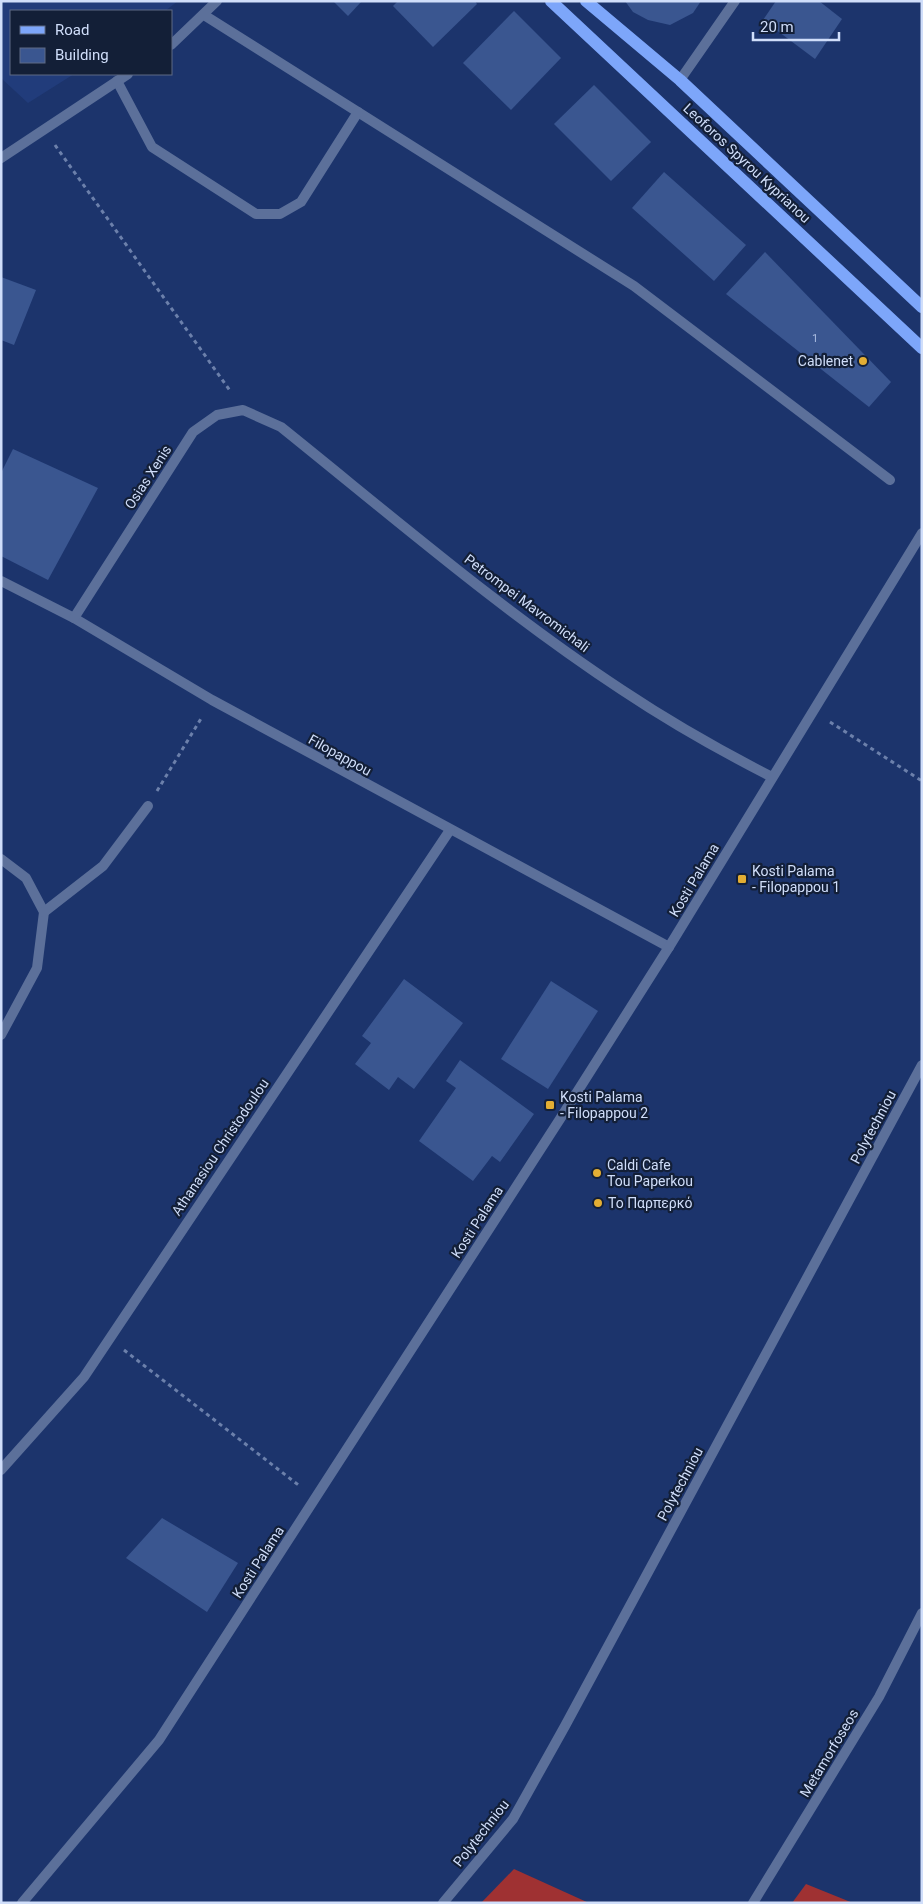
<svg xmlns="http://www.w3.org/2000/svg" width="923" height="1904" viewBox="0 0 923 1904" font-family="Roboto,sans-serif">
	<rect width="100%" height="100%" fill="#1c346c"/>
	<!-- built -->
	<path fill="#213c7b" d="M 1,1 L 178,1 L 165,11 L 11,11 L 11,74 L 74,74 L 28,103 L 1,78 Z"/>
	<!-- green -->
	<g fill="#9f3132">
		<path d="M 514,1869 L 589,1903 L 481,1903 Z"/>
		<path d="M 806,1884 L 853,1903 L 792,1903 Z"/>
	</g>
	<!-- building -->
	<g fill="#3a5690">
		<path d="M 333,1 L 362,1 L 348,16 Z"/>
		<path d="M 398,1 L 475,1 L 477,4 L 433,47 L 393,6 Z"/>
		<path d="M 625,1 L 701,1 L 693,13 L 670,25 L 648,20 L 633,12 Z"/>
		<path d="M 776,1 L 819,1 L 842,19 L 815,59 L 763,20 Z"/>
		<path d="M 514,11 L 561,58 L 511,110 L 463,63 Z"/>
		<path d="M 594,85 L 651,142 L 611,181 L 554,124 Z"/>
		<path d="M 664,172 L 746,245 L 714,281 L 632,208 Z"/>
		<path d="M 765,252 L 891,382 L 869,407 L 726,294 Z"/>
		<path d="M 1,277 L 36,290 L 14,345 L 1,340 Z"/>
		<path d="M 13,449 L 98,488 L 48,580 L 1,556 L 1,473 Z"/>
		<path d="M 404,979 L 463,1023 L 414,1089 L 398,1077 L 389,1090 L 355,1064 L 371,1043 L 362,1036 Z"/>
		<path d="M 551,981 L 598,1011 L 548,1089 L 501,1059 Z"/>
		<path d="M 460,1060 L 534,1114 L 500,1162 L 492,1156 L 473,1181 L 419,1141 L 456,1088 L 446,1081 Z"/>
		<path d="M 162,1518 L 238,1563 L 207,1612 L 126,1558 Z"/>
	</g>
	<g fill="none" stroke-linecap="round" stroke-linejoin="round">
		<!-- path -->
		<g stroke="#6c80ab" stroke-width="3" stroke-dasharray="4 4" stroke-linecap="butt">
			<path d="M 55,145 L 231,392"/>
			<path d="M 830,722 L 922,781"/>
			<path d="M 157,791 L 202,717"/>
			<path d="M 124,1350 L 301,1487"/>
		</g>
		<!-- service -->
		<g stroke="#5c709a" stroke-width="10">
			<path d="M 204,15 L 634,286 L 890,480"/>
			<path d="M 117,81 L 152,147 L 256,214 L 280,214 L 301,202 L 358,112"/>
		</g>
		<!-- minor -->
		<g stroke="#5c709a" stroke-width="10">
			<path d="M 171,45 L 217,1"/>
			<path d="M 680,80 L 735,1"/>
			<path d="M 1,158 L 128,74"/>
			<path d="M 1,581 L 74,618 L 212,700 L 669,947"/>
			<path d="M 74,618 L 193,432 L 217,415 L 243,410 L 281,427 C 393,517 502,611 622,690 C 670,722 721,751 772,777"/>
			<path d="M 1,859 L 26,878 L 44,912 L 37,968 L 1,1035"/>
			<path d="M 44,912 L 103,866 L 148,806"/>
			<path d="M 1,1470 L 84,1377 L 450,830"/>
			<path d="M 443,1903 L 513,1819 L 565,1726 L 922,1065"/>
			<path d="M 753,1903 L 879,1697 L 922,1613"/>
		</g>
		<!-- tertiary -->
		<path stroke="#5c709a" stroke-width="10" d="M 22,1903 L 159,1740 L 560,1119 L 669,947 L 922,533"/>
		<!-- primary -->
		<g stroke="#7da6fa" stroke-width="12">
			<path d="M 551,1 L 922,348"/>
			<path d="M 586,1 L 680,80 L 922,307"/>
		</g>
	</g>
	<!-- markers -->
	<g fill="#e3ae34" stroke="#131f37" stroke-width="2">
		<circle cx="863" cy="361" r="5"/>
		<rect x="737" y="874" width="10" height="10" rx="2.5"/>
		<rect x="545" y="1100" width="10" height="10" rx="2.5"/>
		<circle cx="597" cy="1173" r="5"/>
		<circle cx="598" cy="1203" r="5"/>
	</g>
	<g text-anchor="middle" dominant-baseline="central" stroke-width="4.5" stroke-linejoin="round" paint-order="stroke">
		<!-- number labels -->
		<g font-size="11" fill="#aabce0">
			<text x="815" y="338">1</text>
		</g>
		<!-- street labels -->
		<g font-size="14" fill="#d0defa" stroke="#131f37">
			<text transform="translate(747 163) rotate(43)">Leoforos Spyrou Kyprianou</text>
			<text transform="translate(148 477) rotate(-57)">Osias Xenis</text>
			<text transform="translate(527 603) rotate(37)">Petrompei Mavromichali</text>
			<text transform="translate(340 755) rotate(29)">Filopappou</text>
			<text transform="translate(694 880) rotate(-59)">Kosti Palama</text>
			<text transform="translate(873 1127) rotate(-62)">Polytechniou</text>
			<text transform="translate(220 1147) rotate(-56)">Athanasiou Christodoulou</text>
			<text transform="translate(477 1222) rotate(-57)">Kosti Palama</text>
			<text transform="translate(680 1484) rotate(-62)">Polytechniou</text>
			<text transform="translate(258 1562) rotate(-57)">Kosti Palama</text>
			<text transform="translate(829 1753) rotate(-59)">Metamorfoseos</text>
			<text transform="translate(481 1833) rotate(-52)">Polytechniou</text>
		</g>
		<!-- poi labels -->
		<g font-size="14" fill="#d0defa" stroke="#131f37" text-anchor="start">
			<text x="853" y="361" text-anchor="end">Cablenet</text>
			<text x="752" y="871">Kosti Palama<tspan x="752" dy="16">- Filopappou 1</tspan></text>
			<text x="560" y="1097">Kosti Palama<tspan x="560" dy="16">- Filopappou 2</tspan></text>
			<text x="607" y="1165">Caldi Cafe<tspan x="607" dy="16">Tou Paperkou</tspan></text>
			<text x="608" y="1203">Το Παρπερκό</text>
		</g>
	</g>
	<!-- border -->
	<rect width="923" height="1904" fill="none" stroke="#d0defa" stroke-width="5"/>
	<!-- legend -->
	<rect x="10" y="10" width="162" height="65" fill="#131f37" stroke="#5f6b85"/>
	<rect x="20" y="26" width="25" height="8" fill="#7da6fa" stroke="#5f6b85"/>
	<text x="55" y="35" font-size="15" fill="#d0defa">Road</text>
	<rect x="20" y="48" width="25" height="15" fill="#3a5690" stroke="#5f6b85"/>
	<text x="55" y="60" font-size="15" fill="#d0defa">Building</text>
	<!-- scale -->
	<path d="M753 32v8h86v-8" fill="none" stroke="#d0defa" stroke-width="2.5"/>
	<text x="760" y="32" font-size="15" fill="#d0defa" stroke="#131f37" stroke-width="4" paint-order="stroke">20 m</text>
</svg>
